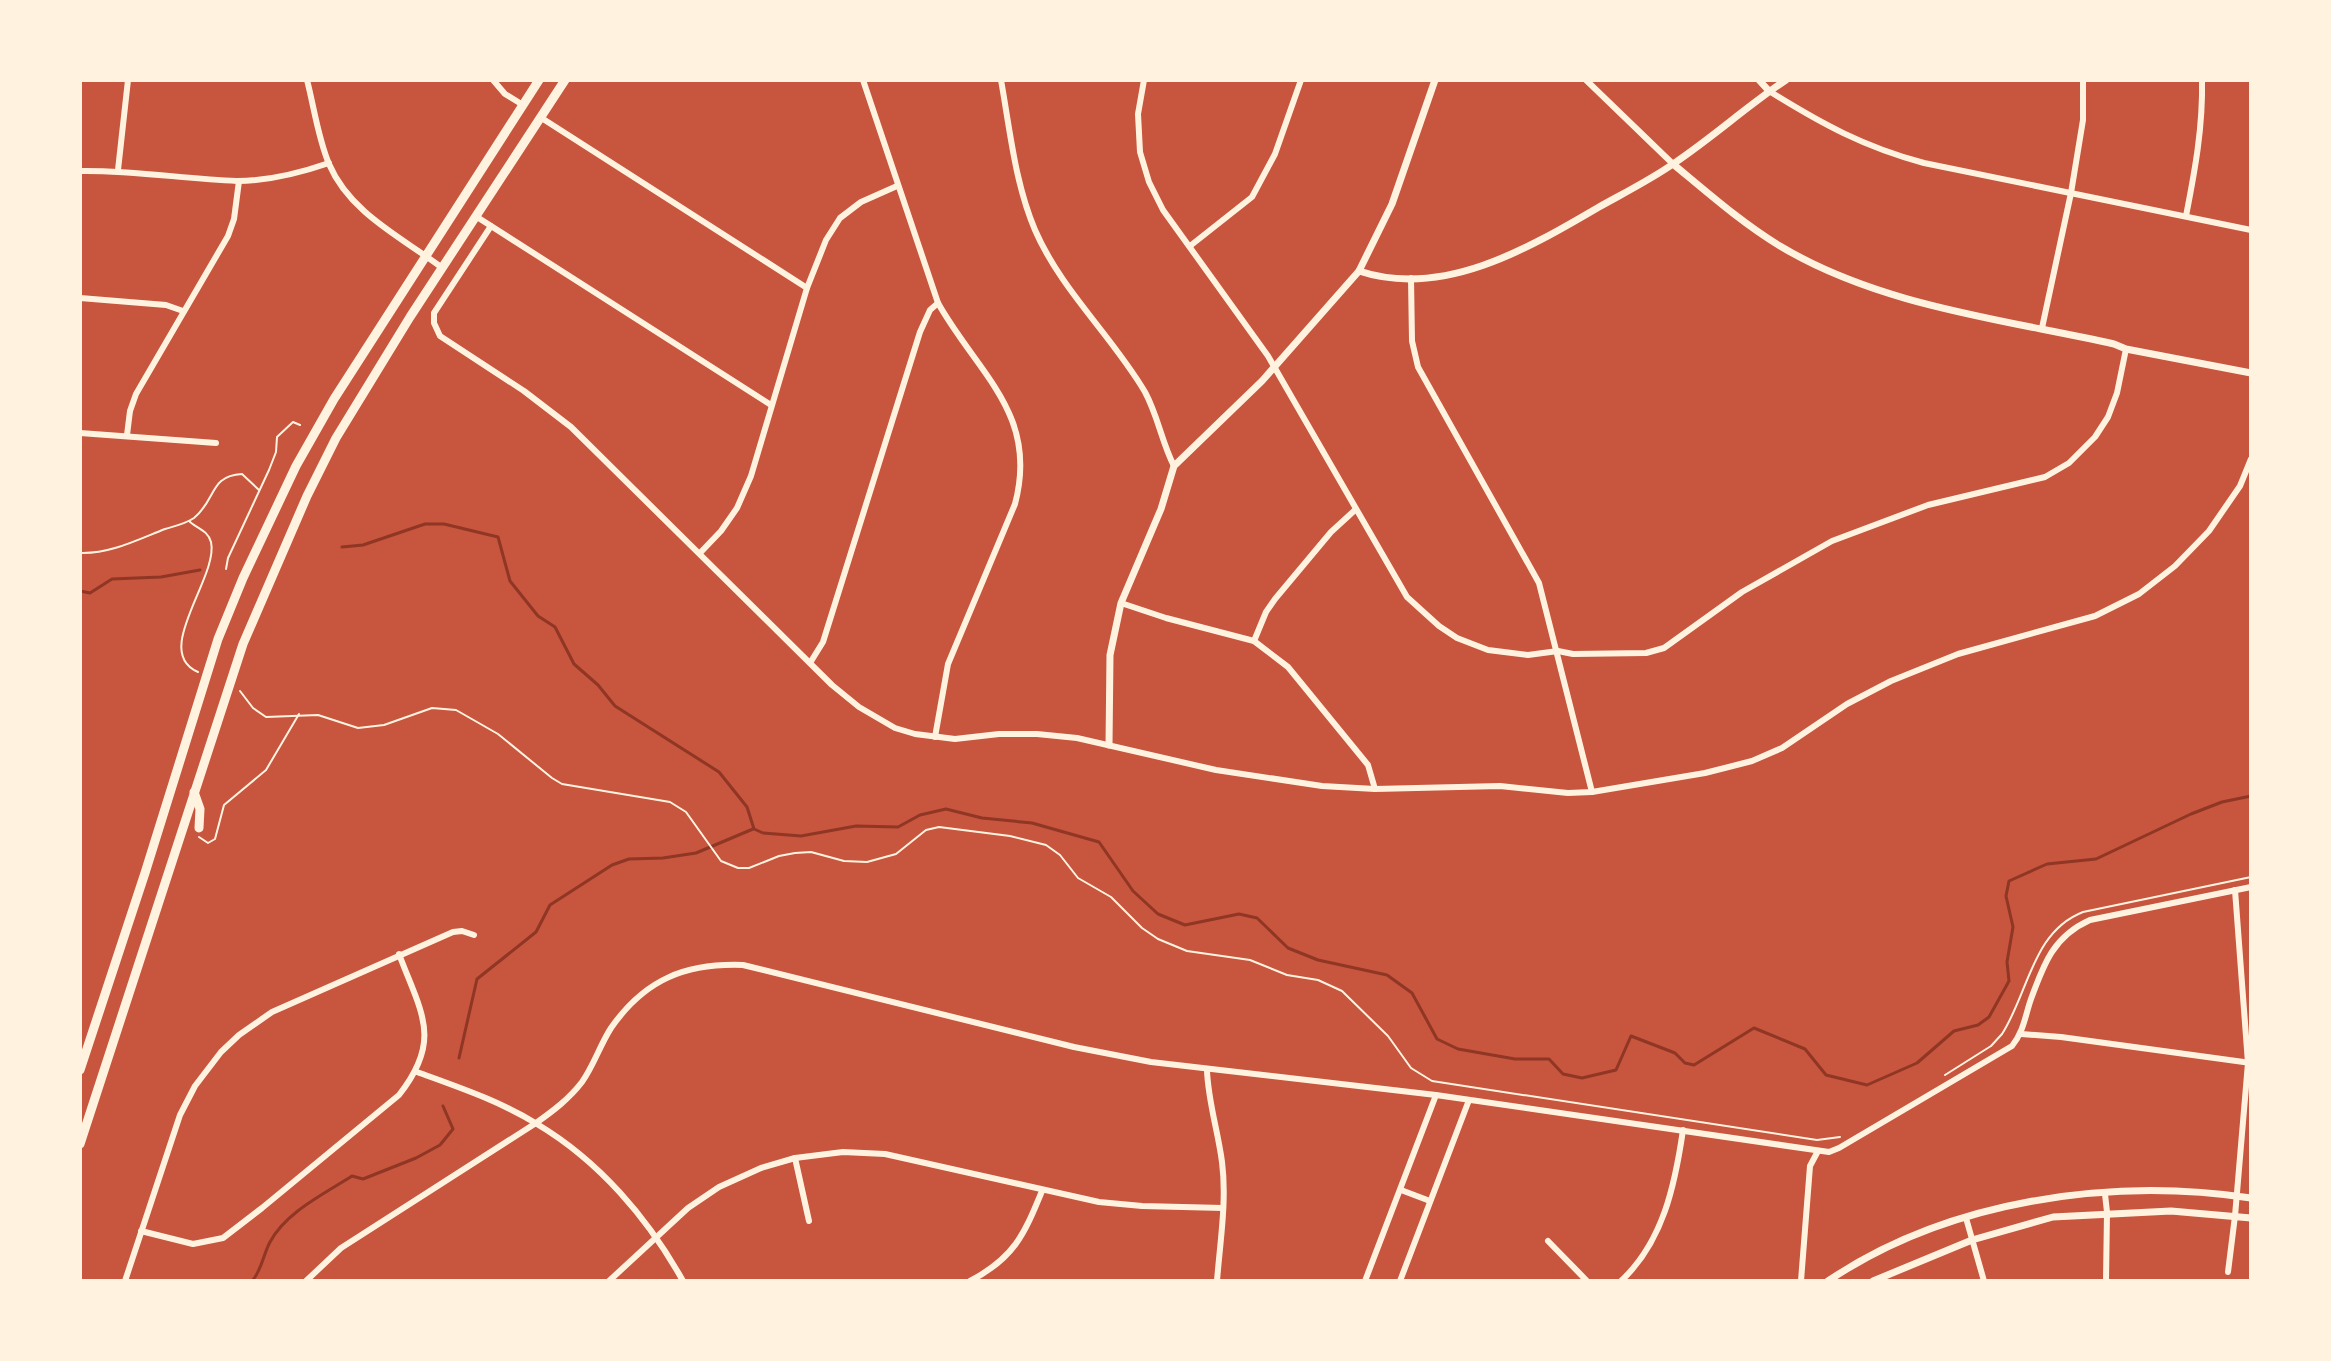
<svg xmlns="http://www.w3.org/2000/svg" width="2331" height="1361" viewBox="0 0 2331 1361" font-family="'Roboto Condensed',sans-serif">
	<rect width="100%" height="100%" fill="#c8553d"/>
	<g fill="none" stroke-linecap="round" stroke-linejoin="round">
		<!-- stream -->
		<g stroke="#8f3625" stroke-width="3">
			<path d="M 342,547 L 363,545 L 425,524 L 444,524 L 498,537 L 510,581 L 538,616 L 555,627 L 574,664 L 598,685 L 615,706 L 719,772 L 747,807 L 754,829 L 763,833 L 801,836 L 856,826 L 898,827 L 920,815 L 946,809 L 982,818 L 1032,823 L 1099,842 L 1133,891 L 1158,914 L 1185,925 L 1239,914 L 1257,918 L 1288,948 L 1318,960 L 1387,975 L 1412,993 L 1437,1039 L 1458,1049 L 1515,1059 L 1549,1059 L 1563,1074 L 1582,1078 L 1616,1070 L 1631,1036 L 1675,1053 L 1685,1063 L 1694,1065 L 1754,1028 L 1805,1049 L 1826,1075 L 1867,1085 L 1917,1063 L 1954,1031 L 1978,1025 L 1989,1017 L 2009,981 L 2007,962 L 2013,927 L 2006,896 L 2009,881 L 2047,864 L 2096,859 L 2191,814 L 2222,802 L 2251,796"/>
			<path d="M 80,591 L 90,593 L 112,579 L 161,577 L 200,570"/>
			<path d="M 459,1058 L 477,979 L 536,932 L 550,905 L 612,865 L 629,859 L 663,858 L 696,853 L 753,829"/>
			<path d="M 252,1281 C 262,1270 263,1255 270,1242 C 286,1212 324,1194 352,1176 L 363,1179 L 416,1158 L 440,1145 L 453,1129 L 443,1106"/>
		</g>
		<!-- path -->
		<g stroke="#fff3e0" stroke-width="2">
			<path d="M 189,521 C 196,528 208,530 211,542 C 219,577 151,652 198,672"/>
			<path d="M 80,553 C 110,554 137,540 165,529 C 175,526 185,524 194,518 C 217,499 209,476 242,474 L 259,490"/>
			<path d="M 226,569 L 228,558 L 269,470 L 276,452 L 277,437 L 293,422 L 300,425"/>
			<path d="M 240,691 L 253,708 L 266,717 L 318,715 L 358,728 L 384,725 L 432,708 L 456,710 L 498,734 L 552,778 L 562,784 L 670,802 L 686,812 L 721,861 L 738,868 L 749,868 L 779,856 L 795,853 L 811,852 L 844,861 L 867,862 L 896,854 L 926,830 L 939,827 L 1010,836 L 1046,845 L 1060,855 L 1078,878 L 1111,897 L 1142,928 L 1158,939 L 1187,951 L 1250,960 L 1287,975 L 1318,980 L 1342,991 L 1388,1036 L 1411,1068 L 1432,1081 L 1817,1140 L 1840,1137"/>
			<path d="M 199,837 L 208,843 L 215,839 L 224,805 L 266,770 L 299,714"/>
			<path d="M 1945,1075 L 1991,1046 L 2002,1034 C 2029,992 2032,932 2083,912 L 2251,877"/>
		</g>
		<!-- minor -->
		<g stroke="#fff3e0" stroke-width="6">
			<path d="M 307,80 C 314,107 318,138 329,164 C 350,213 401,237 441,267"/>
			<path d="M 493,80 L 505,94 L 523,105"/>
			<path d="M 863,80 L 938,303 C 978,374 1039,414 1015,504 L 948,664 L 935,737"/>
			<path d="M 1001,80 C 1010,130 1015,183 1035,230 C 1061,290 1112,336 1145,392 C 1158,416 1162,443 1174,466"/>
			<path d="M 1144,80 L 1138,114 L 1140,152 L 1149,182 L 1163,210 L 1268,356 L 1407,597 L 1439,626 L 1457,638 L 1488,650 L 1528,655 L 1558,651 L 1573,654 L 1646,653 L 1664,648 L 1742,592 L 1832,541 L 1928,505 L 2045,477 L 2069,463 L 2095,437 L 2108,417 L 2117,393 L 2126,349"/>
			<path d="M 1586,80 L 1673,164"/>
			<path d="M 1769,91 C 1822,124 1864,147 1924,163 L 2251,230"/>
			<path d="M 540,117 L 807,288"/>
			<path d="M 118,170 L 128,80"/>
			<path d="M 80,171 C 133,170 184,179 237,181 C 268,181 300,173 329,163"/>
			<path d="M 2186,216 C 2195,170 2203,127 2202,80"/>
			<path d="M 477,217 L 771,405"/>
			<path d="M 491,226 L 434,313 L 434,323 L 440,336 L 524,391 L 571,427 L 832,685 L 859,707 L 895,728 L 915,734 L 955,739 L 999,734 L 1037,734 L 1077,738 L 1216,770 L 1322,786 L 1375,789 L 1500,786 L 1568,793 L 1592,792 L 1705,773 L 1752,761 L 1782,748 L 1847,704 L 1891,681 L 1958,654 L 2095,616 L 2139,594 L 2175,566 L 2209,531 L 2240,486 L 2251,459"/>
			<path d="M 1190,246 L 1252,197 L 1275,154 L 1301,80"/>
			<path d="M 1411,278 L 1412,341 L 1418,367 L 1539,583 L 1592,792"/>
			<path d="M 80,298 L 166,305 L 183,311"/>
			<path d="M 2042,328 L 2071,193 L 2083,120 L 2083,80"/>
			<path d="M 80,433 L 216,443"/>
			<path d="M 127,435 L 130,411 L 136,394 L 228,236 L 234,219 L 239,181"/>
			<path d="M 700,553 L 721,531 L 737,508 L 751,476 L 807,288 L 826,240 L 840,218 L 861,202 L 897,186"/>
			<path d="M 1121,603 L 1166,618 L 1254,641 L 1288,667 L 1368,765 L 1375,789"/>
			<path d="M 1254,641 L 1266,612 L 1275,599 L 1331,532 L 1355,510"/>
			<path d="M 810,663 L 823,642 L 920,332 L 930,310 L 938,303"/>
			<path d="M 2021,1034 L 2061,1037 L 2251,1063"/>
			<path d="M 1207,1070 C 1208,1101 1218,1131 1222,1162 C 1227,1201 1220,1242 1217,1281"/>
			<path d="M 417,1072 C 458,1087 500,1101 537,1124 C 599,1161 648,1218 683,1281"/>
			<path d="M 795,1158 L 809,1221"/>
			<path d="M 1401,1190 L 1430,1201"/>
			<path d="M 2105,1194 L 2107,1212 L 2106,1281"/>
			<path d="M 1966,1218 L 1984,1281"/>
			<path d="M 141,1231 L 193,1244 L 223,1238 L 262,1208 L 399,1095 C 443,1039 421,1013 399,954"/>
			<path d="M 1548,1241 L 1587,1281"/>
			<path d="M 2228,1272 L 2235,1216 L 2248,1063 L 2235,890"/>
			<path d="M 125,1281 L 180,1115 L 195,1086 L 221,1052 L 239,1035 L 272,1012 L 453,932 L 462,931 L 474,935"/>
			<path d="M 306,1281 L 341,1248 L 536,1123 C 553,1111 569,1099 582,1082 C 594,1065 600,1045 611,1028 C 645,979 686,963 743,965 L 1074,1047 L 1151,1062 L 1436,1095 L 1829,1152 L 1839,1148 L 2012,1046 C 2024,1031 2025,1016 2031,999 C 2044,963 2054,936 2090,920 L 2251,887"/>
			<path d="M 609,1281 L 688,1208 L 719,1187 L 761,1168 L 795,1158 L 843,1152 L 885,1154 L 1099,1202 L 1142,1206 L 1223,1208"/>
			<path d="M 970,1281 C 1014,1258 1024,1235 1042,1191"/>
			<path d="M 1365,1281 L 1436,1095"/>
			<path d="M 1400,1281 L 1469,1100"/>
			<path d="M 1621,1281 C 1663,1242 1675,1185 1683,1130"/>
			<path d="M 1801,1281 L 1810,1166 L 1818,1151"/>
		</g>
		<!-- tertiary -->
		<g stroke="#fff3e0" stroke-width="7">
			<path d="M 1759,80 L 1769,91"/>
			<path d="M 1673,164 C 1708,193 1742,223 1780,246 C 1880,306 2002,319 2114,344 L 2126,349 L 2251,373"/>
			<path d="M 1359,271 C 1443,299 1529,248 1599,207 C 1624,193 1650,180 1673,164 C 1712,138 1747,106 1786,80"/>
			<path d="M 1109,745 L 1110,655 L 1121,603 L 1161,509 L 1174,466 L 1262,381 L 1359,271 L 1392,204 L 1435,80"/>
			<path d="M 1828,1281 C 1948,1200 2110,1177 2251,1198"/>
			<path d="M 1873,1281 L 1972,1240 L 2053,1217 L 2171,1211 L 2251,1218"/>
		</g>
		<!-- primary -->
		<g stroke="#fff3e0" stroke-width="9">
			<path d="M 194,792 L 200,809 L 199,828"/>
			<path d="M 80,1070 L 145,873 L 218,639 L 243,578 L 296,466 L 334,399 L 539,80"/>
			<path d="M 80,1144 L 243,644 L 307,496 L 336,438 L 410,317 L 565,80"/>
		</g>
	</g>
	<!-- border -->
	<rect width="2331" height="1361" fill="none" stroke="#fff3e0" stroke-width="164"/>
</svg>
